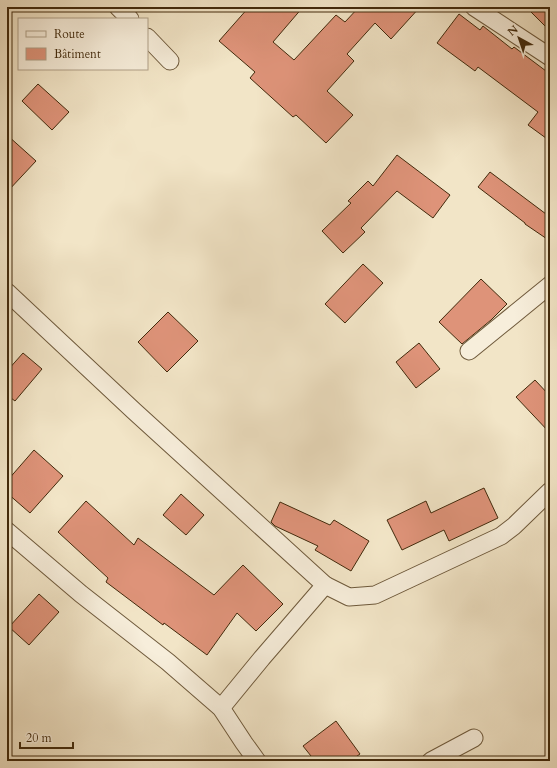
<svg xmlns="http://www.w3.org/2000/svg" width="557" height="768" viewBox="0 0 557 768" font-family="Cardo,serif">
	<rect width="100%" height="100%" fill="#f2e5c7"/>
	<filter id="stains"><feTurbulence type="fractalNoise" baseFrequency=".005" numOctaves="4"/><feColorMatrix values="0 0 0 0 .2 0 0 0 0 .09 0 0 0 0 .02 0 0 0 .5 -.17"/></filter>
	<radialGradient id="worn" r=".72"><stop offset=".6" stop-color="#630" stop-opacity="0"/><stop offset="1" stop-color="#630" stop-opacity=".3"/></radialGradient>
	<!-- building -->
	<g fill="#de9379" stroke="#422a0c">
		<path d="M 249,7 L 303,7 L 273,42 L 294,60 L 336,15 L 345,22 L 359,7 L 420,7 L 391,39 L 375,23 L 347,54 L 354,61 L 327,91 L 353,115 L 326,143 L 296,115 L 293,117 L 250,78 L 255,72 L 219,41 Z"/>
		<path d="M 526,7 L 550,7 L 550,31 Z"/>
		<path d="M 459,14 L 480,30 L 483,26 L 512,49 L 514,47 L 550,74 L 550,141 L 528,125 L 538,112 L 478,67 L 475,71 L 437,43 Z"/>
		<path d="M 38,84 L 69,112 L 52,130 L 22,101 Z"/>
		<path d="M 7,135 L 36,161 L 7,192 Z"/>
		<path d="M 397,155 L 450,195 L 433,218 L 397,191 L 361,228 L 365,232 L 343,253 L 322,231 L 351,203 L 348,201 L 368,181 L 373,186 Z"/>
		<path d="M 490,172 L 550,217 L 550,241 L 525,224 L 525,223 L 478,187 Z"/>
		<path d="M 363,264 L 383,283 L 345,323 L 325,304 Z"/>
		<path d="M 481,279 L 507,304 L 491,320 L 462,344 L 439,322 Z"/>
		<path d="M 168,312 L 198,341 L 167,372 L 138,342 Z"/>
		<path d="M 419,343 L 440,369 L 416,388 L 396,362 Z"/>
		<path d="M 23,353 L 42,369 L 15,401 L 7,395 L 7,371 Z"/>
		<path d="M 535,380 L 550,396 L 550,433 L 516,397 Z"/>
		<path d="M 34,450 L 63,476 L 30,513 L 7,493 L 7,481 Z"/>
		<path d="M 484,488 L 498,518 L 449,541 L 444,530 L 402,550 L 387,520 L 426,501 L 431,513 Z"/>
		<path d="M 181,494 L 204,515 L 186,535 L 163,515 Z"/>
		<path d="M 86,501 L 134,545 L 138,538 L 214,595 L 243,565 L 283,604 L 256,631 L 237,613 L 207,655 L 164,623 L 163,625 L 106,582 L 108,578 L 58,532 Z"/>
		<path d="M 280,502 L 330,525 L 334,520 L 369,541 L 351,571 L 315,550 L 318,546 L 275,526 L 271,522 Z"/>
		<path d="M 39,594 L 59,612 L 29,645 L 9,627 Z"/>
		<path d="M 336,721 L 360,754 L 350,761 L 315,761 L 303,746 Z"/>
	</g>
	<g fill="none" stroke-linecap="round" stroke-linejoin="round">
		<defs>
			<g id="street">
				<path d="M 118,7 L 130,19"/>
				<path d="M 474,7 L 550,57"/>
				<path d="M 147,37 L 170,61"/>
				<path d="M 7,292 L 134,411 L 325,585 L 349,597 L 375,595 L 501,536 L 514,526 L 550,491"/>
				<path d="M 469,351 L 550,285"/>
				<path d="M 7,531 L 81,594 L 168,662 L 221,708 L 244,743 L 257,761"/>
				<path d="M 221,708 L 262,658 L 325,585"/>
				<path d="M 431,761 L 474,738"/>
			</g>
		</defs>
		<!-- street casing -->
		<use href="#street" stroke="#6e593b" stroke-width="19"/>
		<!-- street -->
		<use href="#street" stroke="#f7eedb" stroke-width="17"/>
	</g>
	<!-- margin -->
	<rect width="557" height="768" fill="none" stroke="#f2e5c7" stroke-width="24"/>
	<rect x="8" y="8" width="541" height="752" fill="none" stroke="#422a0c" stroke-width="2"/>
	<rect x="12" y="12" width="533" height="744" fill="none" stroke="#422a0c"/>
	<!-- legend -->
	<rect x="18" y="18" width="130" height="52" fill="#f7eedb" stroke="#afa088"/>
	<rect x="26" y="31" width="20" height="6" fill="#f7eedb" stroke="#afa088"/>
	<text x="54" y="38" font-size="12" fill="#422a0c">Route</text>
	<rect x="26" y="48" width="20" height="12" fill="#de9379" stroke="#afa088"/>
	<text x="54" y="58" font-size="12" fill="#422a0c">Bâtiment</text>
	<!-- north arrow -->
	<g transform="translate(519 38) rotate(320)" stroke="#f7eedb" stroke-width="3" paint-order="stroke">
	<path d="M0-3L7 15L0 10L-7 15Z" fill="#422a0c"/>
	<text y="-6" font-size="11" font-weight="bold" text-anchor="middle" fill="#422a0c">N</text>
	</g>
	<!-- scale -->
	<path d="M20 742v6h53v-6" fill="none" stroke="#422a0c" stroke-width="2"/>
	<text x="26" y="742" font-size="12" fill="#422a0c" stroke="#f7eedb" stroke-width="3" paint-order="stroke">20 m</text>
	<rect width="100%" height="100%" filter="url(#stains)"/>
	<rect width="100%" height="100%" fill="url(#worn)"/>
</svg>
